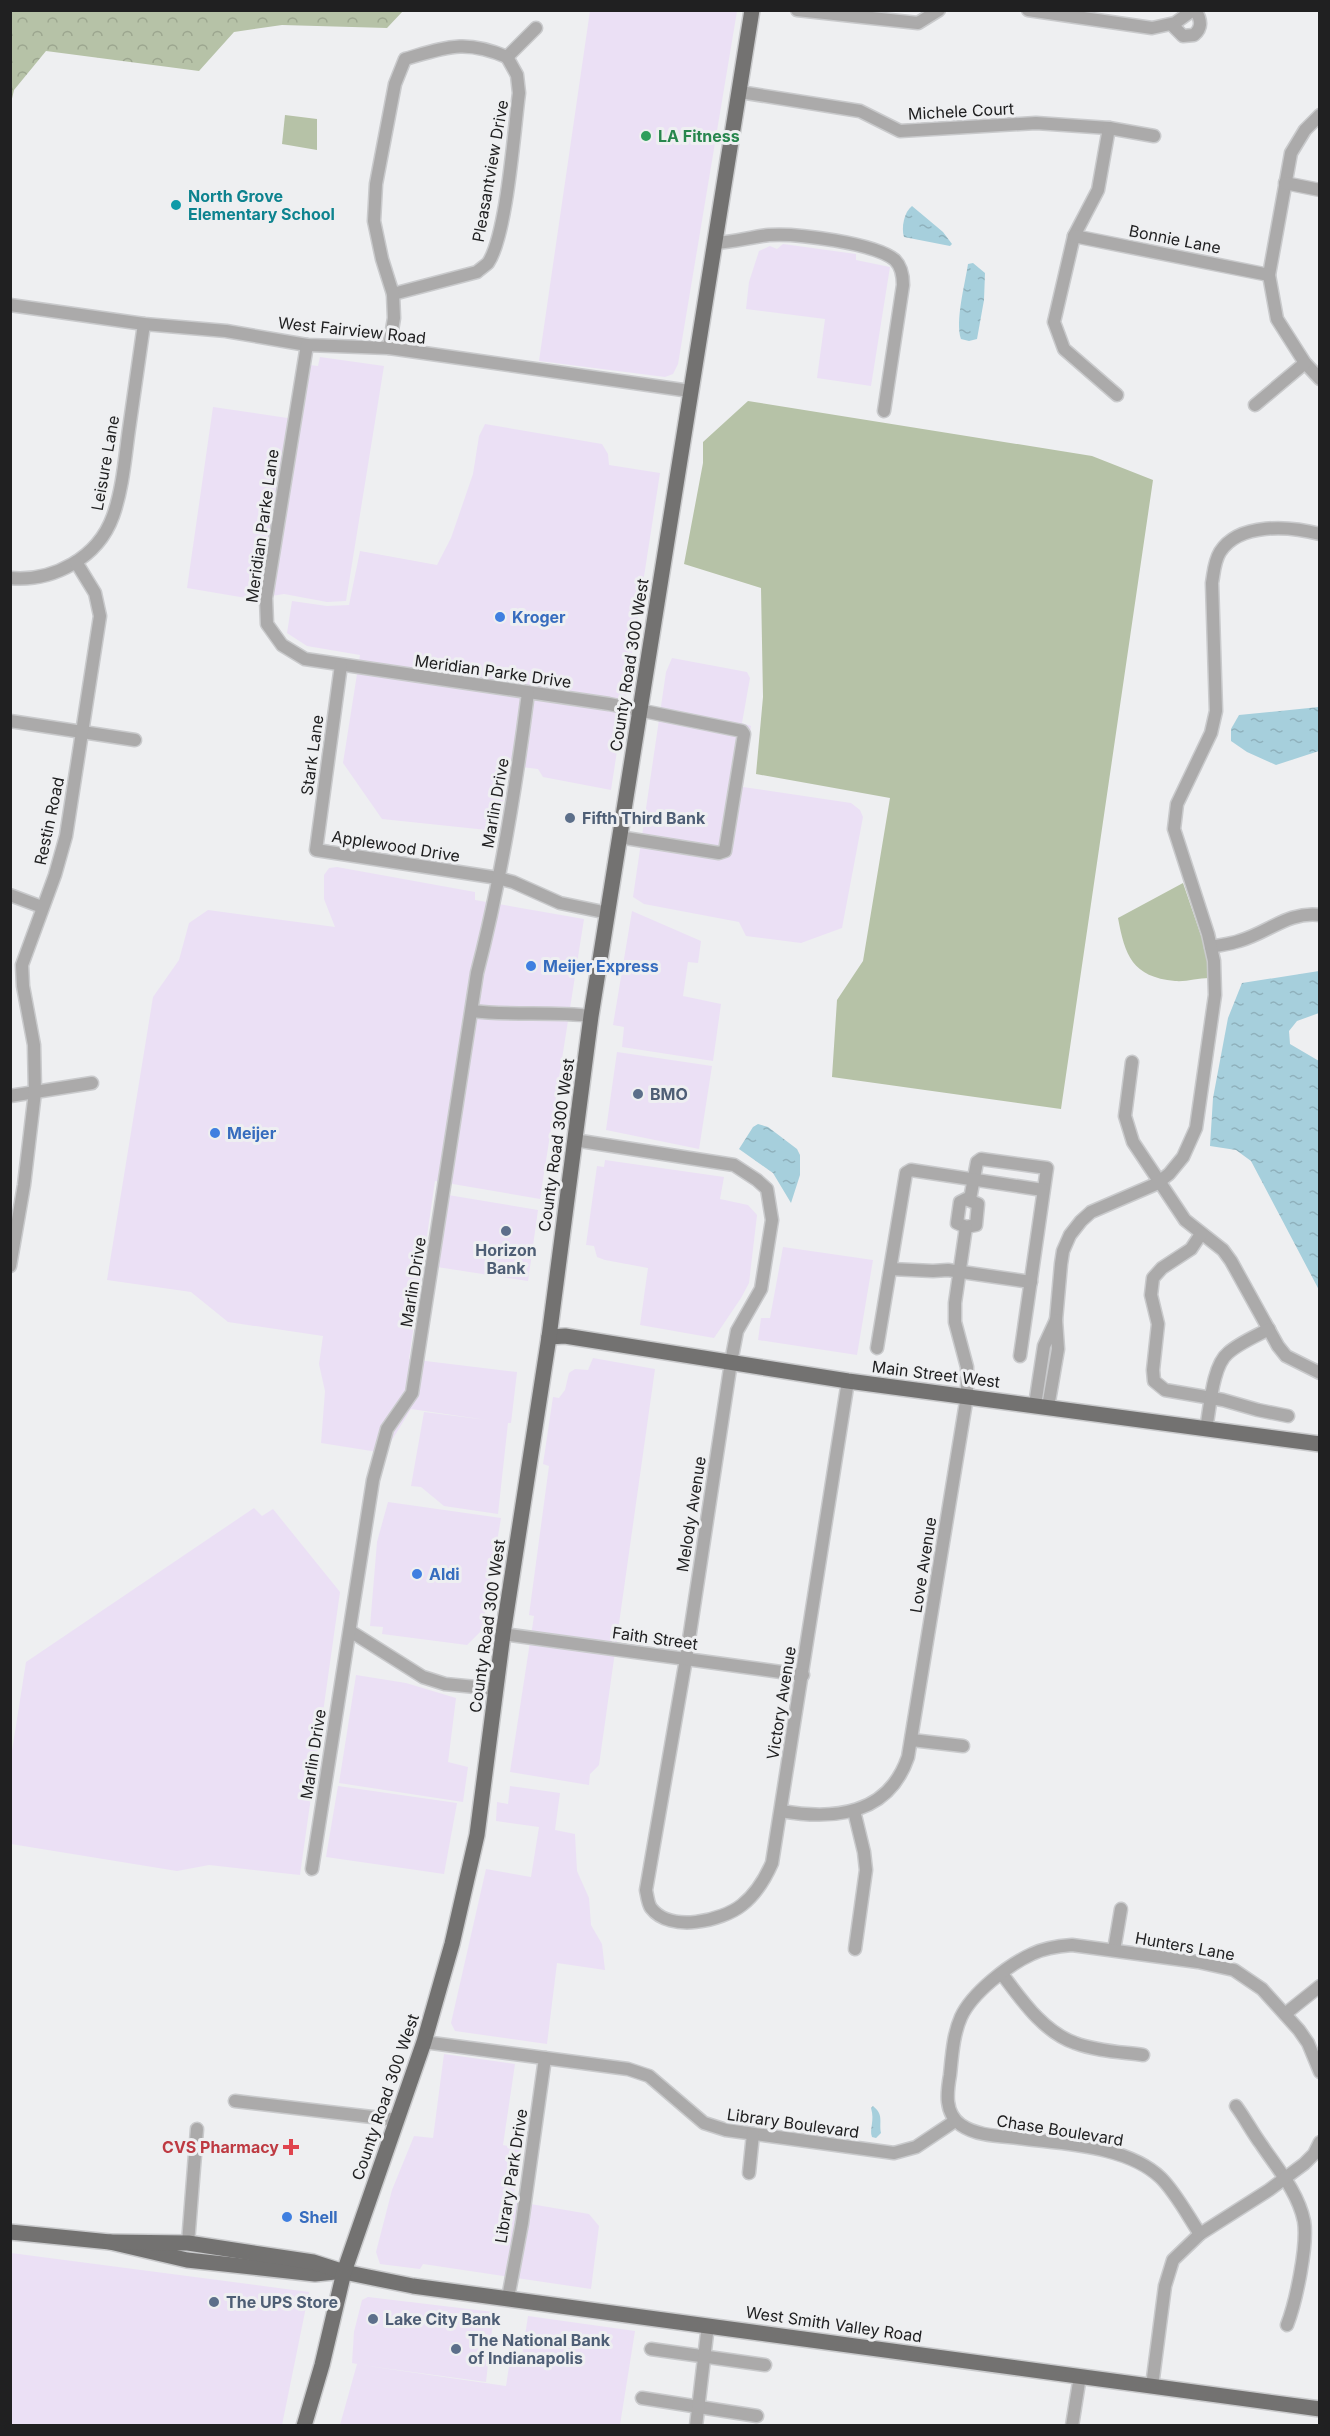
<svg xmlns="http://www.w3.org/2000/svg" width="1330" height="2436" viewBox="0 0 1330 2436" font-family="Inter,sans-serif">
	<defs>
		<pattern id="forest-crowns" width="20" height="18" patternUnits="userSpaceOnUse" patternTransform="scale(1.5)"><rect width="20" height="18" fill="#b6c2a7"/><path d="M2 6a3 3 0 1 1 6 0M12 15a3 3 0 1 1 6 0" fill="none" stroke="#9ca68f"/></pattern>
		<pattern id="water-ripples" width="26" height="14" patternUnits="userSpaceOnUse" patternTransform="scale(1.5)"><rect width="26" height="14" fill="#a6cfdc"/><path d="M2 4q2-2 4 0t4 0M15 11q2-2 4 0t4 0" fill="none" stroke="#8fb1bc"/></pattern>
	</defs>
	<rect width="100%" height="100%" fill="#eeeff1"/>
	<!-- commercial -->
	<g fill="#ebe0f5">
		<path d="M 590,11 L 737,11 L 678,364 L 673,374 L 665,377 L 539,361 Z"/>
		<path d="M 783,244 L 856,254 L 856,260 L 890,267 L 871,386 L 817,378 L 825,319 L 746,309 L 749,282 L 759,251 L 770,246 L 777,249 Z"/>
		<path d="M 320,357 L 384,366 L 346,601 L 327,602 L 284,594 L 252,599 L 187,588 L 213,407 L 301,420 L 310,365 L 318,366 Z"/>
		<path d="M 485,424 L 602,444 L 608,454 L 609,465 L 660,473 L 611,790 L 543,777 L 538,769 L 507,765 L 502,812 L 496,825 L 487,830 L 382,819 L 343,763 L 360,655 L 307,646 L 287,633 L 292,601 L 327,606 L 349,605 L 360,551 L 437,565 L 451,538 L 473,474 L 479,436 Z"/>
		<path d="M 672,658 L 747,672 L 750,678 L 742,723 L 751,726 L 743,787 L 851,803 L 860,810 L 863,817 L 842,928 L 801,943 L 746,936 L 739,922 L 644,904 L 633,897 L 666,672 Z"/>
		<path d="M 337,867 L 475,892 L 475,900 L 584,919 L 540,1199 L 435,1181 L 409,1359 L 517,1372 L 511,1423 L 508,1423 L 498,1514 L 444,1506 L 421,1487 L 411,1486 L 424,1412 L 487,1420 L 411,1409 L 384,1453 L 321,1443 L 325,1391 L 319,1364 L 323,1336 L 228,1322 L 191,1292 L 107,1280 L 153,997 L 179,960 L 189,923 L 208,910 L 335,927 L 324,899 L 324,875 L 329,868 Z"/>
		<path d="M 632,911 L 701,941 L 698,963 L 688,962 L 683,996 L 721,1004 L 713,1061 L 622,1047 L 624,1027 L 613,1025 Z"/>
		<path d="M 617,1052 L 712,1066 L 699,1149 L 606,1130 Z"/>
		<path d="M 605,1160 L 724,1177 L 720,1199 L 748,1205 L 757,1215 L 749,1283 L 741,1298 L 714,1338 L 640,1325 L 648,1268 L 605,1260 L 597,1257 L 594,1246 L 586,1245 L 597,1166 L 604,1167 Z"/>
		<path d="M 448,1195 L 538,1210 L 528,1281 L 437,1267 Z"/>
		<path d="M 783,1247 L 873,1260 L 857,1355 L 758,1340 L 761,1318 L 770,1318 Z"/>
		<path d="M 593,1358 L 655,1369 L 599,1765 L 590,1774 L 589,1785 L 510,1772 L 534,1616 L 529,1615 L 549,1466 L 543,1464 L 553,1397 L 559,1398 L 565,1390 L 569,1373 L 575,1369 L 588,1370 Z"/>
		<path d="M 388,1502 L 501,1518 L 482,1630 L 467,1645 L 382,1634 L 383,1627 L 370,1626 L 377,1542 Z"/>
		<path d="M 254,1508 L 262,1516 L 273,1509 L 340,1592 L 300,1875 L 209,1865 L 177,1871 L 11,1844 L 11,1757 L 26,1662 Z"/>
		<path d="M 356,1675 L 406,1683 L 456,1698 L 448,1762 L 468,1767 L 463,1802 L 339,1783 Z"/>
		<path d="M 338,1786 L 457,1803 L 444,1874 L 326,1857 Z"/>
		<path d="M 510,1786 L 560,1793 L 555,1830 L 575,1834 L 577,1871 L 589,1898 L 591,1925 L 602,1944 L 605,1970 L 557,1963 L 547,2044 L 455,2031 L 451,2023 L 486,1869 L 531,1877 L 539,1827 L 496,1821 L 497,1802 L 508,1804 Z"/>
		<path d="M 444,2054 L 515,2064 L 503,2145 L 521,2149 L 513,2201 L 589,2214 L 599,2226 L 591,2289 L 423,2264 L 420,2269 L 380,2264 L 376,2252 L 392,2190 L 414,2136 L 433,2138 Z"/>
		<path d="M 11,2253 L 309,2292 L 282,2425 L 11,2425 Z"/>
		<path d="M 368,2297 L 494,2312 L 486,2382 L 361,2365 L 506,2386 L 510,2360 L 521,2362 L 528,2316 L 635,2331 L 620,2425 L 340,2425 L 357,2364 L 352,2363 L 354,2332 L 362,2300 Z"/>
	</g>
	<!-- green -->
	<g fill="#b6c2a7">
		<path d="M 285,115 L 317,119 L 317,150 L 282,144 Z"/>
		<path d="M 748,401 L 1092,456 L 1153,480 L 1061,1109 L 832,1077 L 837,1000 L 863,961 L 890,798 L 756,774 L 763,697 L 761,588 L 684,564 L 703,463 L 703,442 Z"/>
		<path d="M 1183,883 L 1209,959 L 1209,978 C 1198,978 1186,982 1175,981 C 1132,977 1125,955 1118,918 Z"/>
	</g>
	<!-- forest -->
	<path fill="url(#forest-crowns)" d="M 11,10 L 403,10 L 403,11 L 387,28 L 282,25 L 234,32 L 199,71 L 46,51 L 14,90 L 11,103 Z"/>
	<!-- water -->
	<g fill="url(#water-ripples)">
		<path d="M 912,206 L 943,232 L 952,244 L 950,246 L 904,237 C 901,228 904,212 912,206 Z"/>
		<path d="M 973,263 L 985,273 L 984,300 L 977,339 L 969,341 L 961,339 C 955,321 965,284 968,264 Z"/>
		<path d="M 1319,707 L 1319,751 L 1276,765 L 1247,752 L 1231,741 L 1231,729 L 1239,715 Z"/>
		<path d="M 1319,971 L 1319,1013 L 1297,1021 L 1289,1031 L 1290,1044 L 1319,1061 L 1319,1290 L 1251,1161 L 1236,1150 L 1210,1146 L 1213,1098 L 1228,1018 L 1242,983 Z"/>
		<path d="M 758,1124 L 768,1127 L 797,1149 L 800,1155 L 800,1175 L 791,1203 L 773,1173 L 739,1149 L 753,1127 Z"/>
		<path d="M 873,2106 C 884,2115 879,2121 881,2133 L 876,2138 L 872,2137 C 869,2129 875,2121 871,2108 Z"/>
	</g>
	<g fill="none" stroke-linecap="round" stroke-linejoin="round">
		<defs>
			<g id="minor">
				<path d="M 797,10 L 918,23 L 939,10"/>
				<path d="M 1028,10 L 1152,28 L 1175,23 L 1193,10"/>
				<path d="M 1172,25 L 1183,36 L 1194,35 C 1203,27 1201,19 1195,10"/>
				<path d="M 507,57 L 536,28"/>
				<path d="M 740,92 L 860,111 L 900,131 L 1036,123 L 1109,128 L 1154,136"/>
				<path d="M 1320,115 L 1305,130 L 1291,153 L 1269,275 L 1277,319 L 1305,363 L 1320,379"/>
				<path d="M 1109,128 L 1098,190 L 1074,236 L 1054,322 L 1064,349 L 1117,395"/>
				<path d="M 1285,183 L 1320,190"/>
				<path d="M 1074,236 L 1269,275"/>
				<path d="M 715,243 C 734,242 751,237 769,235 C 796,233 875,243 895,260 C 902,267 903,276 903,285 L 884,411"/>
				<path d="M 393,294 L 477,272 C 480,269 485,266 488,263 C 507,235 514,130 519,93 L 517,75 L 507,57"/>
				<path d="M 10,305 L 144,324 L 226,331 L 307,345 L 389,348 L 690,391"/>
				<path d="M 307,345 L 266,598 L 267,624 L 282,645 L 305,659 L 609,704 L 742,731 L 744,734 L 725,851 L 719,853 L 619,837"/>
				<path d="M 389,348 L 394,318 L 393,294 L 382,259 L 374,221 L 376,184 L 395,84 L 405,59 C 447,47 465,39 507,57"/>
				<path d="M 1255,405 L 1305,363"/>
				<path d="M 10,578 C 53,582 98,558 113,516 C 123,488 125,457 129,429 C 134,394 139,359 144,324"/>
				<path d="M 341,665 L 316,850 L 498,878 L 513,882 L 560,903 L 608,913"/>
				<path d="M 10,721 L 135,740"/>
				<path d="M 10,895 L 42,907"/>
				<path d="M 1211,947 C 1220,945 1230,944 1239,941 C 1268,933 1288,911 1320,915"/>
				<path d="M 472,1011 C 512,1016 552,1011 591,1016"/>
				<path d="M 1132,1062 L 1125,1116 L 1133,1142 L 1185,1220 L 1223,1250 L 1231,1261 L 1278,1346 L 1286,1356 L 1320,1373"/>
				<path d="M 10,1096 L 92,1083"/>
				<path d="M 574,1140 L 734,1165 L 757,1180 L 767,1189 L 772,1220 L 761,1289 L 737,1331 L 731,1362 L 686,1659 L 646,1890 C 647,1895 648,1904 651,1908 C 670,1933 722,1921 742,1905 C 757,1893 765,1879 772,1863 L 848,1381"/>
				<path d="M 966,1199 L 978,1204 L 976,1225 L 966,1227 L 957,1223 L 960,1202 Z"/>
				<path d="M 970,1199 L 977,1162 L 981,1159 L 1047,1168 L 1020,1356"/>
				<path d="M 1201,1234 L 1191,1249 L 1162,1268 L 1153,1278 L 1151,1295 L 1158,1324 L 1153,1370 L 1154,1381 L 1165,1390 L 1223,1400 L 1258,1410 L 1288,1416"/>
				<path d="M 10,1266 L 24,1185 L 35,1092 L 34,1045 L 23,986 L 22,965 L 55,875 L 66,836 L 100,616 L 95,593 L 76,562"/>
				<path d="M 891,1269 L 933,1271 L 948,1270 L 1031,1282"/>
				<path d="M 1056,1320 L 1061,1264 L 1063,1251 L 1070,1235 L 1081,1221 L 1091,1212 L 1156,1184 L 1169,1174 L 1183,1157 L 1196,1128 L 1215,995 L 1214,961 L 1208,934 L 1174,829 L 1177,804 L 1211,733 L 1216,711 L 1212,583 C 1214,572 1214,562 1220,552 C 1239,522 1290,526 1320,534"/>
				<path d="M 877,1348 L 906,1173 L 911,1170 L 1043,1190"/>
				<path d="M 1035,1405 L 1044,1346 L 1056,1320 L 1058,1349 L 1048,1407"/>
				<path d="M 1206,1429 C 1210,1409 1212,1366 1228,1353 C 1239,1343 1256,1336 1269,1329"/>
				<path d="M 350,1631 L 423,1677 L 445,1684 L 496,1689"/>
				<path d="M 503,1634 L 803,1675"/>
				<path d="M 912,1740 L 963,1746"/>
				<path d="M 781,1811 C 833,1820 888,1816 908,1757 L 967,1396 L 967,1367 L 955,1322 L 955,1303 L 966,1227"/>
				<path d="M 854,1811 L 864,1852 L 866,1870 L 855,1949"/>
				<path d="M 312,1869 L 373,1480 L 387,1429 L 412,1393 L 477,973 C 501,881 516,787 528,693"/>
				<path d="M 1114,1950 L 1121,1909"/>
				<path d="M 1002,1974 C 1021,1999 1043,2032 1075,2043 C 1096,2051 1121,2052 1143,2055"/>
				<path d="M 1285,2014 L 1320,1986"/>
				<path d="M 424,2042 L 628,2069 L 649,2076 L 704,2123 L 726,2130 L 894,2153 L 916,2147 L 955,2121"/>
				<path d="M 235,2101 L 398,2120"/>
				<path d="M 1236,2106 C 1245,2118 1252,2132 1261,2144 C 1277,2168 1298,2192 1304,2221 C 1308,2245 1296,2302 1287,2325"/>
				<path d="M 749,2173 L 753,2134"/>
				<path d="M 1200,2234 C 1188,2216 1176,2193 1161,2178 C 1127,2145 1062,2144 1018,2138 C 999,2136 977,2136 961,2125 C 944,2113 947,2092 950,2075 C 952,2056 953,2035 961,2017 C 972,1993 1008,1965 1032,1954 C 1044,1948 1058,1946 1072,1945 L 1198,1962 L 1234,1970 L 1262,1989 L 1299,2030 L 1308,2043 L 1320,2072"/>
				<path d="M 188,2243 L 197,2129"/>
				<path d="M 508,2298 L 522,2223 L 545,2058"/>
				<path d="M 651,2349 L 765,2365"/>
				<path d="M 1152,2386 L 1165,2286 L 1173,2260 L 1200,2234 L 1269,2190 L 1304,2164 L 1314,2154 L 1320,2142"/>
				<path d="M 642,2398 L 757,2416"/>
				<path d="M 696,2426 L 708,2325"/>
				<path d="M 1072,2426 L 1080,2376"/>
			</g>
			<g id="major">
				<path d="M 549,1337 L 565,1336 L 848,1381 L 1320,1444"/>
				<path d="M 10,2232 L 110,2242 L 187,2260 L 315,2274 L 335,2272"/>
				<path d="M 110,2242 L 188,2243 L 313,2262 L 344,2272 L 413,2286 L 1320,2409"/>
				<path d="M 304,2426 L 322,2365 L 344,2272 L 424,2042 L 452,1944 L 477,1835 L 503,1634 L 549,1337 L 591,1016 L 752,10"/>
			</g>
		</defs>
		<!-- minor casing -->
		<use href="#minor" stroke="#c9cacc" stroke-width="15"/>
		<!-- major casing -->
		<use href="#major" stroke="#c9cacc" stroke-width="18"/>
		<!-- minor -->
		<use href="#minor" stroke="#abaaaa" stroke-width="12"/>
		<!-- major -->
		<use href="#major" stroke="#737271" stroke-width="15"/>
	</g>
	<!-- markers -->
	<circle fill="#2e9e5b" stroke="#eeeff1" stroke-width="2" cx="646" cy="136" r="6"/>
	<circle fill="#0f9aa8" stroke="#eeeff1" stroke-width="2" cx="176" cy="205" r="6"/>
	<g fill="#3f7fe0" stroke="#eeeff1" stroke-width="2">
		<circle cx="500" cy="617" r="6"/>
		<circle cx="531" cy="966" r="6"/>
		<circle cx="215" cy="1133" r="6"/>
		<circle cx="417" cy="1574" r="6"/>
		<circle cx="287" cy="2217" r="6"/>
	</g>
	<g fill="#5c6f8a" stroke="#eeeff1" stroke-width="2">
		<circle cx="570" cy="818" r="6"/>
		<circle cx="638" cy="1094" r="6"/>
		<circle cx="506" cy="1231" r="6"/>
		<circle cx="214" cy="2302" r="6"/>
		<circle cx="373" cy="2319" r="6"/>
		<circle cx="456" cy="2349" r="6"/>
	</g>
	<path fill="#e0444e" stroke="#eeeff1" stroke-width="2" d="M288 2138h6v6h6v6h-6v6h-6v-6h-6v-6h6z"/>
	<g text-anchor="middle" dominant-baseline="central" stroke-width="6" stroke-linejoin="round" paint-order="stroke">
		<!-- street labels -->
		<g font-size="16" fill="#202021" stroke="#eeeff1">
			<text transform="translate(961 111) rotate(-3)">Michele Court</text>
			<text transform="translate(490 171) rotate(-80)">Pleasantview Drive</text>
			<text transform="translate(1175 239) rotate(11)">Bonnie Lane</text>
			<text transform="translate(352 330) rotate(6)">West Fairview Road</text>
			<text transform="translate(105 463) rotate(-80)">Leisure Lane</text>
			<text transform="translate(262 526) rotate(-82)">Meridian Parke Lane</text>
			<text transform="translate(629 665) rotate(-81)">County Road 300 West</text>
			<text transform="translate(493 671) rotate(8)">Meridian Parke Drive</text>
			<text transform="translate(312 755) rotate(-82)">Stark Lane</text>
			<text transform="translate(495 803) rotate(-80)">Marlin Drive</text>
			<text transform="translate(49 821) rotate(-78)">Restin Road</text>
			<text transform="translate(396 846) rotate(9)">Applewood Drive</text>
			<text transform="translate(556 1145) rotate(-82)">County Road 300 West</text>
			<text transform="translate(413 1282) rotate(-81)">Marlin Drive</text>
			<text transform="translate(936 1374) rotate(7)">Main Street West</text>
			<text transform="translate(691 1514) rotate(-81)">Melody Avenue</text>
			<text transform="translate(923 1565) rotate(-81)">Love Avenue</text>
			<text transform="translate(487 1626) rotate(-82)">County Road 300 West</text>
			<text transform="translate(655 1638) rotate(8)">Faith Street</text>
			<text transform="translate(781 1703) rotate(-81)">Victory Avenue</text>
			<text transform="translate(313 1754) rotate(-81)">Marlin Drive</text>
			<text transform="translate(1185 1946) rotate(10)">Hunters Lane</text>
			<text transform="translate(385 2097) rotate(-71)">County Road 300 West</text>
			<text transform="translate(793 2123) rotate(8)">Library Boulevard</text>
			<text transform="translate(1060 2130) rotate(9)">Chase Boulevard</text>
			<text transform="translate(511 2176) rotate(-81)">Library Park Drive</text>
			<text transform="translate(834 2324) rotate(8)">West Smith Valley Road</text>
		</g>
		<!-- leisure labels -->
		<g font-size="16" font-weight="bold" fill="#27864d" stroke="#eeeff1" text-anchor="start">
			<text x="658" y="136">LA Fitness</text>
		</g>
		<!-- culture labels -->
		<g font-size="16" font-weight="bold" fill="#0d838f" stroke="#eeeff1" text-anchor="start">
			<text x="188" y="196">North Grove<tspan x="188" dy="18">Elementary School</tspan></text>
		</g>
		<!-- shop labels -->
		<g font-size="16" font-weight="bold" fill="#366cbe" stroke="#eeeff1" text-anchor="start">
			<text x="512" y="617">Kroger</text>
			<text x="543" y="966">Meijer Express</text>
			<text x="227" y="1133">Meijer</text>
			<text x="429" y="1574">Aldi</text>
			<text x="299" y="2217">Shell</text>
		</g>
		<!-- service labels -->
		<g font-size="16" font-weight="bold" fill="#4e5e75" stroke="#eeeff1" text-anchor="start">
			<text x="582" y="818">Fifth Third Bank</text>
			<text x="650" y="1094">BMO</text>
			<text x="506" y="1250" text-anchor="middle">Horizon<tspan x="506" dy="18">Bank</tspan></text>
			<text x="226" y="2302">The UPS Store</text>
			<text x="385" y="2319">Lake City Bank</text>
			<text x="468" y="2340">The National Bank<tspan x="468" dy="18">of Indianapolis</tspan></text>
		</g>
		<!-- health labels -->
		<g font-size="16" font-weight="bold" fill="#be3a42" stroke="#eeeff1" text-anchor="end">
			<text x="279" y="2147">CVS Pharmacy</text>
		</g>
	</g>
	<!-- border -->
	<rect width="1330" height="2436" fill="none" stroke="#202021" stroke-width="24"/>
</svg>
